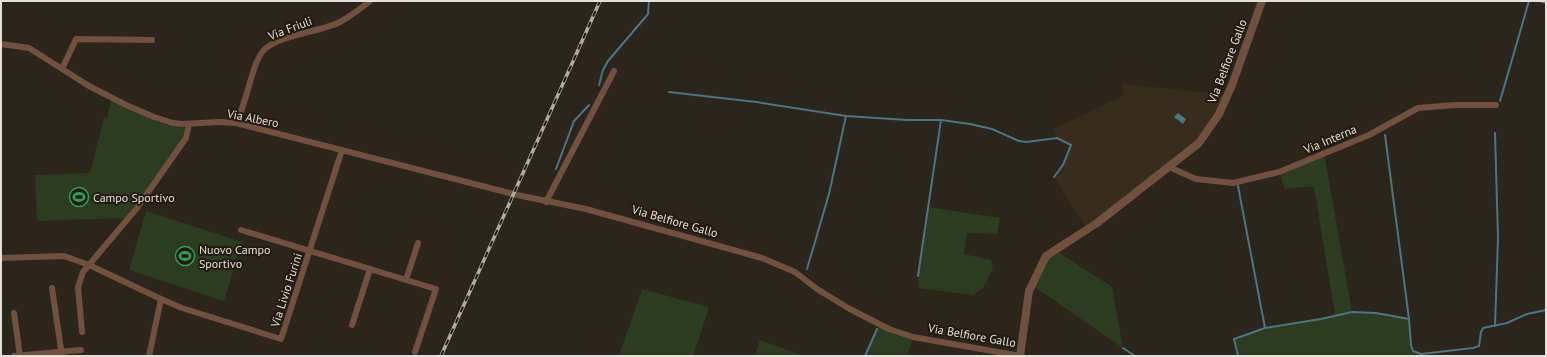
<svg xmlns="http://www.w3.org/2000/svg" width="1547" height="357" viewBox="0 0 1547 357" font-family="'PT Sans',sans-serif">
	<rect width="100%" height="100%" fill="#2c251b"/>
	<!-- built -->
	<path fill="#382c1d" d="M 1123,84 L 1228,95 L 1199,143 L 1087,229 L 1054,177 L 1063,165 L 1071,145 L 1057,138 L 1054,129 L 1123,96 Z"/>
	<!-- green -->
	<g fill="#2c3c20">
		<path d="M 111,101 L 155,120 L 185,128 L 183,137 L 151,185 L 124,218 L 37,221 L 35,175 L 90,173 L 104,117 L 107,118 Z"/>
		<path d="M 1324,153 L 1352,312 L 1376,313 L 1409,319 L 1411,345 L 1413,351 L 1427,356 L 1238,356 L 1234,339 L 1265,328 L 1335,315 L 1314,186 L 1285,189 L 1279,172 Z"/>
		<path d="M 928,207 L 1000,218 L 997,234 L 967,233 L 964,254 L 991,260 L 993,268 L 983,288 L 973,295 L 919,288 L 918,276 Z"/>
		<path d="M 146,211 L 242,242 L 224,301 L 129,270 Z"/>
		<path d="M 1055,250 L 1112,287 L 1123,348 L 1032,285 L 1046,256 Z"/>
		<path d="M 642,289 L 709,307 L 693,356 L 619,356 Z"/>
		<path d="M 879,325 L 913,337 L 907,356 L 865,356 Z"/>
		<path d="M 760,340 L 804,356 L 755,356 Z"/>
	</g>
	<!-- water -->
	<path fill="#4b7585" d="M 1178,113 L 1186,119 L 1183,124 L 1174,117 Z"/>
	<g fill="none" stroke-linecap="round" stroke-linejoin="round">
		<!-- stream -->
		<g stroke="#4b7585" stroke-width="2">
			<path d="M 1540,1 L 1546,3"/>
			<path d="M 599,85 L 603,70 L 608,61 L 648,14 L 649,1"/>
			<path d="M 669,92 L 756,102 L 846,116 L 907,120 L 941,120 L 970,124 L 992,129 L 1019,141 L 1026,142 L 1057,138 L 1071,145 L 1063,165 L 1054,177"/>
			<path d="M 1500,101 L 1529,1"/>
			<path d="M 1385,135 L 1409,319"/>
			<path d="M 556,169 L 574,121 L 589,105"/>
			<path d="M 1238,186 L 1265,328"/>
			<path d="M 807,269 L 829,194 L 846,116"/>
			<path d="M 918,276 L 941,120"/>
			<path d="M 1495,326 L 1498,238 L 1495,133"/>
			<path d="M 1123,348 L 1135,356"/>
			<path d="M 865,356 L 877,329"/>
			<path d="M 1238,356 L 1234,339 L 1265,328 L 1321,319 L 1352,312 L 1376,313 L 1409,319 L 1411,345 L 1413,351 L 1421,354 L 1473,348 L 1479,346 L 1481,332 L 1483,328 L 1507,323 L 1527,314 L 1546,310"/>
		</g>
		<!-- minor -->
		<g stroke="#715040" stroke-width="6">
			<path d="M 1,44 L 29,48 L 89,86 L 126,105 L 154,117 L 173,123 L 183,124 L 219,122 L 236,123 L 517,195 L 586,209 L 762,258 L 795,272 L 817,289 L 848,308 L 889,329 L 913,337 L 1020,356"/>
			<path d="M 62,69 L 76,39 L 152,40"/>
			<path d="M 236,123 C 247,103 251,66 263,51 C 277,35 321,32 340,22 C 351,16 361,8 370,1"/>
			<path d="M 1169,167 L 1196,179 L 1233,183 L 1279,172 L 1369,135 L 1418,108 L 1455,105 L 1496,105"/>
			<path d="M 546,202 L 614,71"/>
			<path d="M 241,230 L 436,289 L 415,352"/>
			<path d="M 1,258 L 64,256 L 89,265 L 161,299 L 149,356"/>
			<path d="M 406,280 L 418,243"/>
			<path d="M 52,288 L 62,356"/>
			<path d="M 161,299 L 182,308 L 281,339 L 342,150"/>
			<path d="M 14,313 L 20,356"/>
			<path d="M 352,325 L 370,269"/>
			<path d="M 82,332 L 78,287 L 83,272 L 137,208 L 186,138 L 189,124"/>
			<path d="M 14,356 L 81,350"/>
		</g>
		<!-- tertiary -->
		<path stroke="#715040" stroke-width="8" d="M 1020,356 L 1029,291 L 1046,256 L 1097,223 L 1199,143 L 1219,114 L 1232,85 L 1262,1"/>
		<defs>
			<path id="rail" d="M 441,356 L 600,1"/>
		</defs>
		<!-- rail casing -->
		<use href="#rail" stroke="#b1aba4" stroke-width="3.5"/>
		<!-- rail -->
		<use href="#rail" stroke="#221b12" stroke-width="2" stroke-dasharray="6" stroke-linecap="butt"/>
	</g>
	<!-- icons -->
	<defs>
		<symbol id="stadium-ring" viewBox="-11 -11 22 22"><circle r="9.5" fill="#221b12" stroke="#2e9e5b" stroke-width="1.5"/><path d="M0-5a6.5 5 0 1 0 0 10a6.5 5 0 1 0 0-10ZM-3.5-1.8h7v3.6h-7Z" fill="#2e9e5b"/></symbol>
	</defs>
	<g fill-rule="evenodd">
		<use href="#stadium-ring" x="68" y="186" width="22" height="22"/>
		<use href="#stadium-ring" x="174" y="245" width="22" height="22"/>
	</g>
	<g text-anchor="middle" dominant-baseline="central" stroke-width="4" stroke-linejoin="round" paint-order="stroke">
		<!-- street labels -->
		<g font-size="12" fill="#e5e0da" stroke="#221b12">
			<text transform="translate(290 28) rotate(-21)">Via Friuli</text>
			<text transform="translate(1227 61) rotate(-69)">Via Belfiore Gallo</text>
			<text transform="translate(253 118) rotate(11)">Via Albero</text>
			<text transform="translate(1330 139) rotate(-23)">Via Interna</text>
			<text transform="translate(675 221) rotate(16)">Via Belfiore Gallo</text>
			<text transform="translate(286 290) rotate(-72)">Via Livio Furini</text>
			<text transform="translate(972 335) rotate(10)">Via Belfiore Gallo</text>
		</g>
		<!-- poi labels -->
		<g font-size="12" fill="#e5e0da" stroke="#221b12" text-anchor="start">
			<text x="93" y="197">Campo Sportivo</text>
			<text x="199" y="249">Nuovo Campo<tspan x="199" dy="14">Sportivo</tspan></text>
		</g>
	</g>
	<!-- border -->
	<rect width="1547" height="357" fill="none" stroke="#e5e0da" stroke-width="4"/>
</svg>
